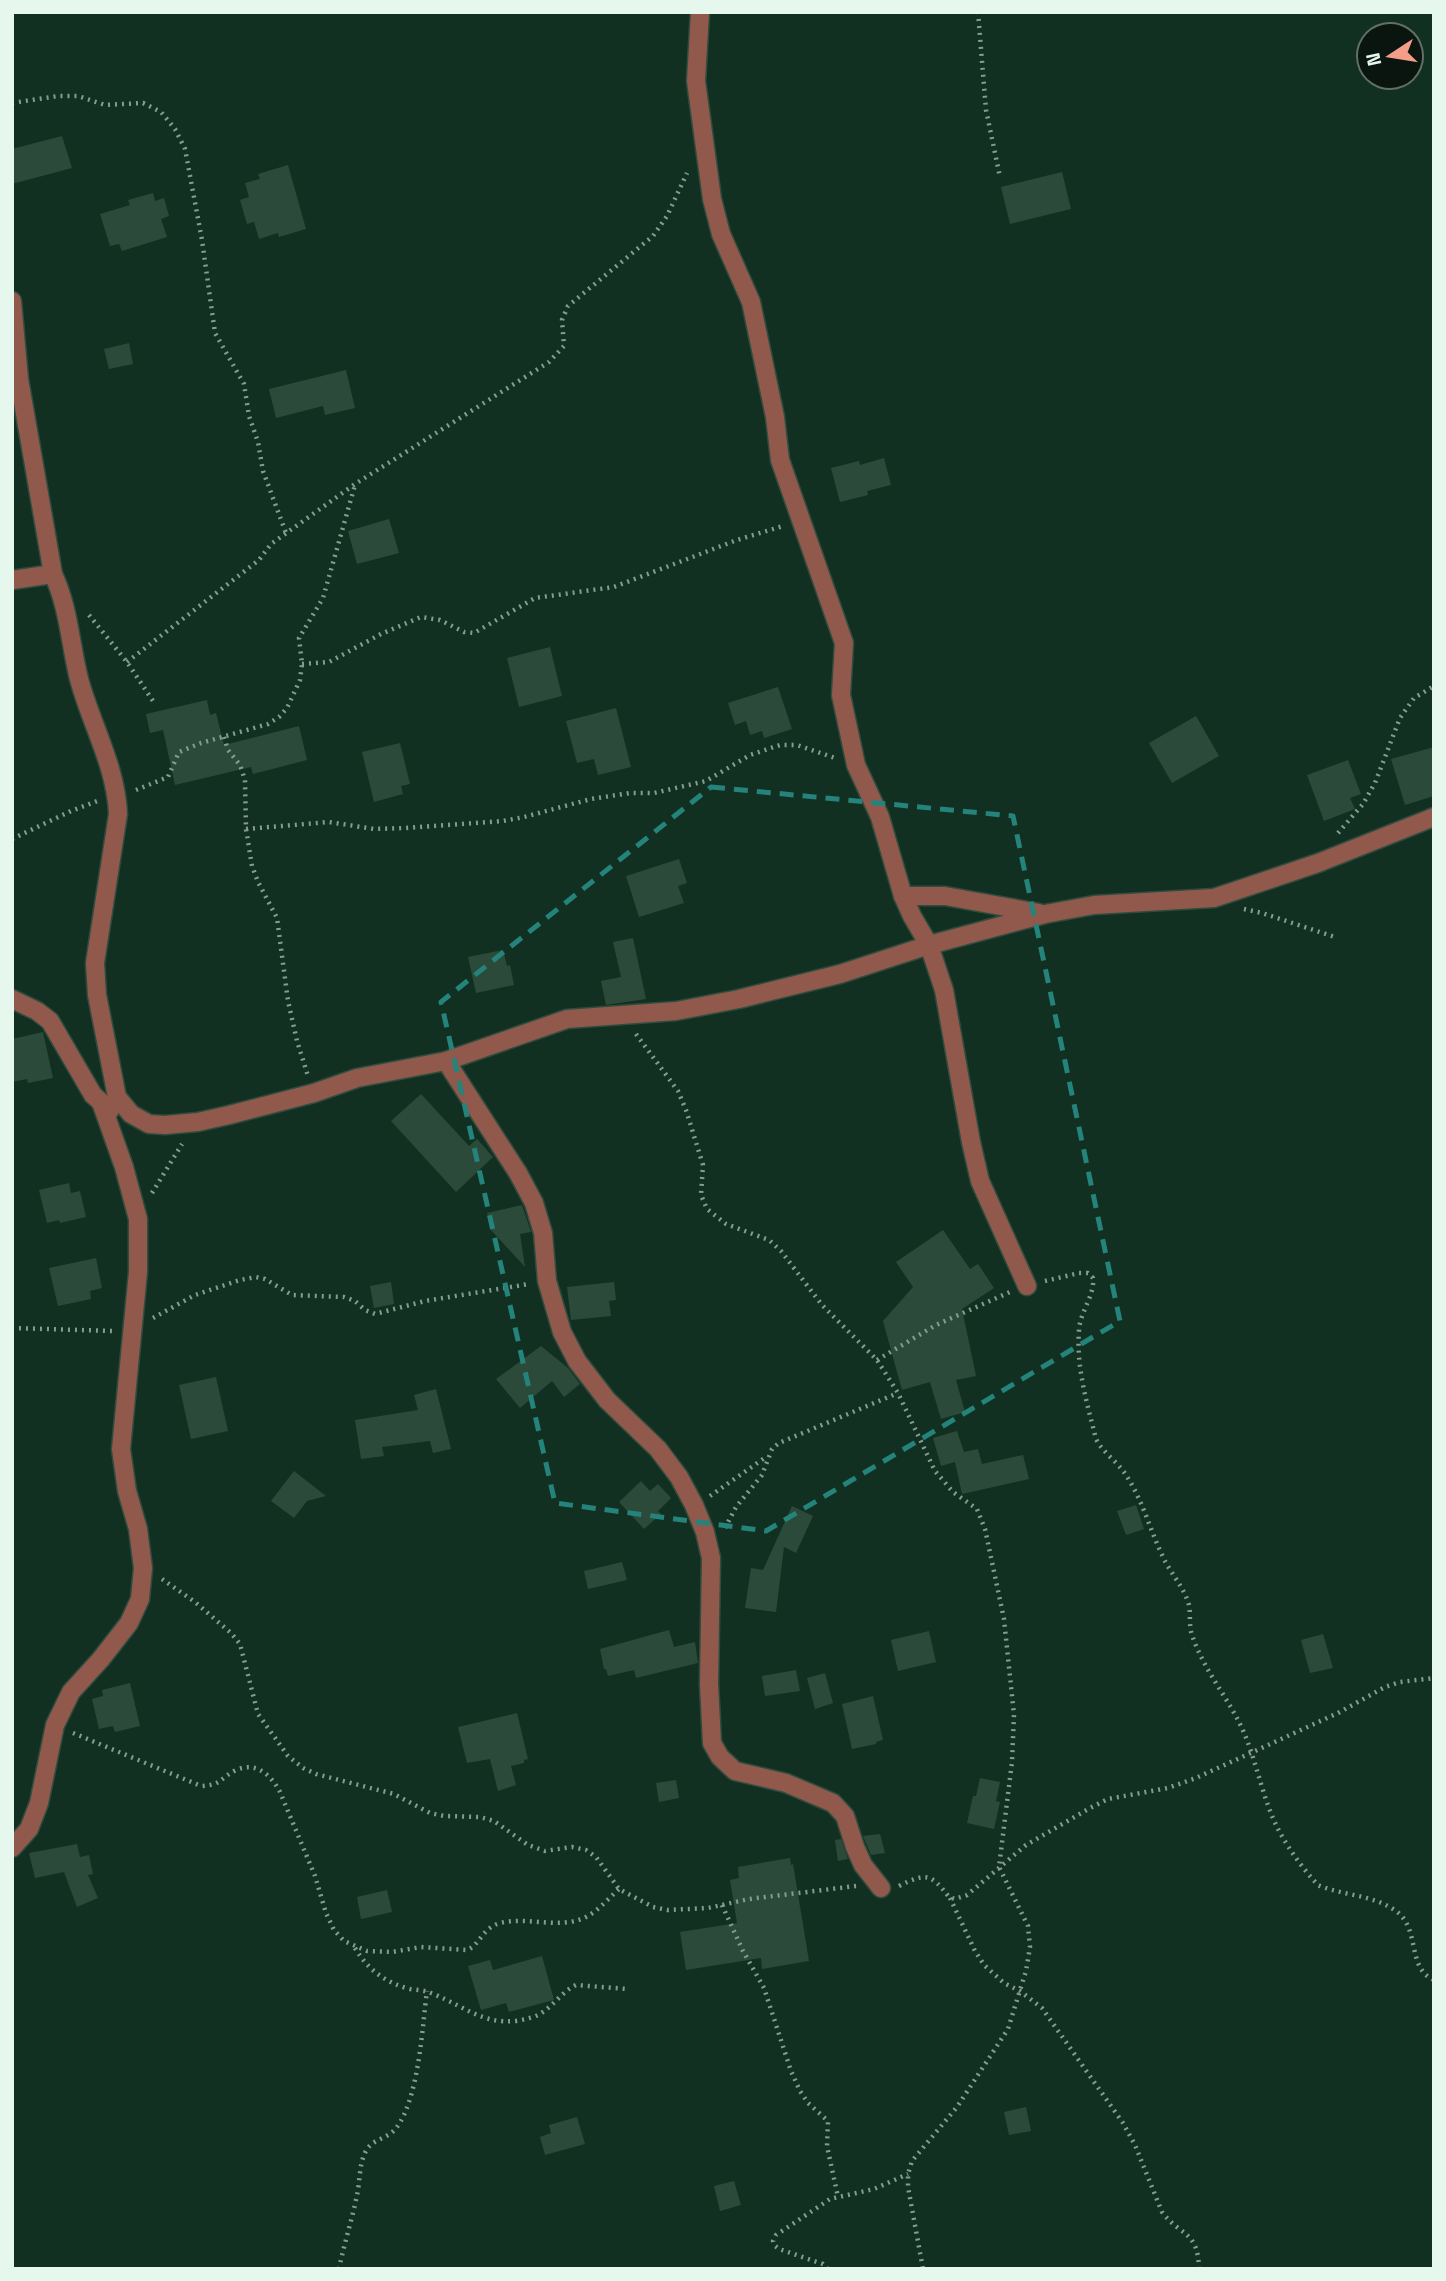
<svg xmlns="http://www.w3.org/2000/svg" width="1446" height="2281" viewBox="0 0 1446 2281" font-family="'Space Grotesk',sans-serif">
	<rect width="100%" height="100%" fill="#123021"/>
	<!-- building -->
	<g fill="#2c4a39">
		<path d="M 62,136 L 72,168 L 12,184 L 12,149 Z"/>
		<path d="M 288,165 L 306,229 L 279,237 L 278,233 L 259,239 L 254,222 L 247,224 L 240,200 L 249,197 L 245,183 L 260,179 L 258,174 Z"/>
		<path d="M 1062,172 L 1071,209 L 1010,224 L 1001,187 Z"/>
		<path d="M 153,193 L 155,201 L 164,198 L 169,216 L 161,219 L 167,237 L 122,251 L 119,244 L 110,246 L 100,214 L 130,205 L 128,200 Z"/>
		<path d="M 129,343 L 133,364 L 109,369 L 104,349 Z"/>
		<path d="M 346,370 L 355,408 L 325,415 L 323,406 L 276,418 L 269,389 Z"/>
		<path d="M 884,458 L 891,485 L 867,491 L 868,495 L 840,502 L 831,468 L 859,461 L 860,465 Z"/>
		<path d="M 389,519 L 399,553 L 357,564 L 348,531 Z"/>
		<path d="M 550,647 L 562,696 L 519,707 L 507,658 Z"/>
		<path d="M 778,687 L 792,729 L 764,738 L 762,731 L 750,735 L 746,721 L 735,725 L 728,703 Z"/>
		<path d="M 207,700 L 210,715 L 216,713 L 224,745 L 299,726 L 307,760 L 253,774 L 251,767 L 175,785 L 163,730 L 150,733 L 146,714 Z"/>
		<path d="M 616,708 L 631,767 L 598,775 L 594,759 L 577,763 L 566,721 Z"/>
		<path d="M 1196,716 L 1219,756 L 1172,783 L 1149,743 Z"/>
		<path d="M 400,743 L 410,784 L 401,786 L 403,794 L 374,802 L 362,752 Z"/>
		<path d="M 1434,747 L 1434,796 L 1405,805 L 1391,759 Z"/>
		<path d="M 1348,760 L 1361,794 L 1350,798 L 1355,809 L 1324,821 L 1307,775 Z"/>
		<path d="M 679,859 L 687,883 L 678,886 L 684,903 L 639,917 L 626,876 Z"/>
		<path d="M 633,938 L 646,999 L 606,1005 L 601,981 L 621,977 L 613,942 Z"/>
		<path d="M 503,950 L 507,966 L 510,965 L 514,985 L 476,993 L 468,957 Z"/>
		<path d="M 43,1032 L 53,1078 L 28,1083 L 27,1079 L 12,1082 L 12,1039 Z"/>
		<path d="M 421,1094 L 469,1146 L 477,1139 L 493,1157 L 456,1192 L 391,1121 Z"/>
		<path d="M 69,1183 L 71,1193 L 80,1191 L 86,1217 L 60,1223 L 59,1220 L 47,1223 L 39,1190 Z"/>
		<path d="M 522,1205 L 531,1232 L 520,1234 L 525,1267 L 490,1229 L 487,1213 Z"/>
		<path d="M 943,1230 L 970,1269 L 978,1264 L 994,1288 L 962,1309 L 976,1376 L 956,1380 L 965,1412 L 941,1419 L 930,1382 L 902,1390 L 883,1321 L 913,1287 L 896,1262 Z"/>
		<path d="M 96,1258 L 102,1288 L 90,1291 L 91,1299 L 58,1306 L 49,1268 Z"/>
		<path d="M 391,1282 L 394,1304 L 374,1308 L 370,1286 Z"/>
		<path d="M 614,1282 L 616,1300 L 609,1301 L 611,1316 L 571,1320 L 567,1287 Z"/>
		<path d="M 541,1346 L 568,1368 L 580,1384 L 564,1397 L 552,1381 L 520,1408 L 496,1379 Z"/>
		<path d="M 216,1377 L 228,1431 L 191,1439 L 179,1385 Z"/>
		<path d="M 436,1389 L 451,1449 L 433,1453 L 430,1441 L 382,1447 L 384,1456 L 361,1459 L 355,1420 L 418,1410 L 414,1395 Z"/>
		<path d="M 957,1431 L 964,1452 L 978,1449 L 982,1464 L 1023,1455 L 1029,1479 L 962,1494 L 955,1462 L 941,1466 L 933,1438 Z"/>
		<path d="M 294,1471 L 326,1496 L 307,1501 L 294,1518 L 271,1501 Z"/>
		<path d="M 641,1481 L 650,1491 L 658,1484 L 671,1498 L 658,1511 L 661,1514 L 644,1529 L 619,1502 Z"/>
		<path d="M 1136,1505 L 1144,1529 L 1126,1535 L 1117,1511 Z"/>
		<path d="M 792,1506 L 813,1516 L 796,1553 L 784,1547 L 776,1612 L 745,1608 L 751,1568 L 763,1570 Z"/>
		<path d="M 622,1562 L 627,1580 L 588,1589 L 584,1571 Z"/>
		<path d="M 669,1630 L 674,1647 L 695,1642 L 698,1663 L 636,1678 L 634,1670 L 608,1676 L 606,1669 L 604,1669 L 600,1649 Z"/>
		<path d="M 929,1631 L 936,1662 L 898,1671 L 891,1640 Z"/>
		<path d="M 1323,1634 L 1333,1668 L 1310,1673 L 1301,1640 Z"/>
		<path d="M 796,1670 L 800,1691 L 765,1696 L 762,1676 Z"/>
		<path d="M 825,1673 L 833,1703 L 815,1709 L 807,1678 Z"/>
		<path d="M 130,1683 L 140,1726 L 115,1732 L 113,1726 L 99,1729 L 92,1699 L 103,1696 L 102,1690 Z"/>
		<path d="M 873,1696 L 883,1740 L 876,1742 L 876,1744 L 852,1749 L 842,1704 Z"/>
		<path d="M 517,1713 L 528,1759 L 524,1760 L 524,1763 L 511,1766 L 516,1785 L 498,1791 L 490,1759 L 467,1763 L 458,1727 Z"/>
		<path d="M 980,1778 L 1000,1782 L 996,1801 L 1000,1802 L 994,1829 L 967,1823 L 973,1796 L 976,1796 Z"/>
		<path d="M 676,1780 L 679,1798 L 659,1802 L 656,1783 Z"/>
		<path d="M 880,1834 L 885,1853 L 871,1855 L 863,1836 Z"/>
		<path d="M 841,1839 L 848,1859 L 838,1861 L 835,1840 Z"/>
		<path d="M 77,1844 L 80,1857 L 89,1855 L 93,1874 L 88,1875 L 98,1898 L 77,1907 L 64,1872 L 35,1878 L 29,1853 Z"/>
		<path d="M 790,1858 L 791,1865 L 793,1864 L 809,1961 L 762,1969 L 761,1958 L 686,1970 L 680,1932 L 737,1923 L 730,1880 L 739,1878 L 738,1867 Z"/>
		<path d="M 387,1890 L 392,1912 L 361,1919 L 357,1897 Z"/>
		<path d="M 542,1956 L 554,2000 L 509,2012 L 506,2003 L 481,2010 L 468,1966 L 490,1960 L 493,1970 Z"/>
		<path d="M 1026,2107 L 1031,2131 L 1009,2135 L 1004,2112 Z"/>
		<path d="M 577,2117 L 585,2144 L 545,2155 L 540,2137 L 551,2133 L 549,2125 Z"/>
		<path d="M 734,2181 L 741,2205 L 720,2211 L 714,2186 Z"/>
	</g>
	<g fill="none" stroke-linecap="round" stroke-linejoin="round">
		<defs>
			<g id="minor">
				<path d="M 700,12 L 696,81 L 712,199 L 721,234 L 751,302 L 775,417 L 780,460 L 844,643 L 841,695 L 856,765 L 880,817 L 903,896 L 912,916 L 929,945 L 944,990 L 971,1142 L 980,1181 L 1027,1286"/>
				<path d="M 12,301 L 19,379 L 53,574 C 69,608 70,643 79,679 C 91,724 116,766 118,814 L 95,963 L 97,995 L 117,1097 L 131,1114 L 149,1124 L 165,1125 L 198,1122 L 229,1115 L 314,1093 L 357,1078 L 446,1061 L 567,1019 L 676,1011 L 739,999 L 840,974 L 929,945 L 1045,914 L 1094,905 L 1214,898 L 1318,863 L 1434,817"/>
				<path d="M 12,580 L 53,574"/>
				<path d="M 903,896 L 945,896 L 1039,913"/>
				<path d="M 12,999 L 37,1011 L 50,1021 L 93,1095 L 110,1110"/>
				<path d="M 446,1061 L 518,1173 L 534,1203 L 543,1233 L 547,1281 L 562,1332 L 577,1361 L 607,1400 L 658,1449 L 679,1477 L 694,1505 L 705,1532 L 711,1558 L 709,1684 L 712,1743 L 720,1757 L 735,1771 L 786,1783 L 833,1803 L 845,1816 L 855,1847 L 863,1865 L 881,1888"/>
				<path d="M 12,1848 L 29,1829 L 39,1803 L 55,1725 L 71,1692 L 101,1659 L 129,1623 L 140,1599 L 143,1568 L 138,1529 L 127,1491 L 121,1449 L 138,1272 L 138,1219 L 124,1167 L 102,1105"/>
			</g>
		</defs>
		<!-- minor casing -->
		<use href="#minor" stroke="#304c3e" stroke-width="21"/>
		<!-- path -->
		<g stroke="#859d90" stroke-width="4.5" stroke-dasharray="2 5" stroke-linecap="butt">
			<path d="M 978,12 L 986,110 L 1000,177"/>
			<path d="M 12,103 L 58,96 L 78,96 L 105,105 L 143,103 L 161,112 L 175,129 L 185,149 L 202,240 L 215,333 L 244,384 L 249,416 L 258,442 L 263,471 L 286,533"/>
			<path d="M 89,615 L 127,662 L 153,701"/>
			<path d="M 127,662 L 259,560 L 271,544 L 355,484 L 549,362 L 564,346 L 562,320 L 568,306 L 653,236 L 667,216 L 687,173"/>
			<path d="M 302,664 L 329,662 L 381,634 L 421,617 L 440,620 L 464,632 L 474,633 L 535,598 L 614,587 L 737,540 L 783,526"/>
			<path d="M 224,737 L 228,750 L 240,765 L 245,780 L 246,829 L 252,866 L 258,882 L 277,918 L 288,1001 L 297,1041 L 308,1076"/>
			<path d="M 136,790 L 168,777 L 179,752 L 201,743 L 268,724 L 279,717 L 287,708 L 300,680 L 302,664 L 299,638 L 323,598 L 355,485"/>
			<path d="M 246,829 L 329,822 L 374,829 L 405,828 L 503,821 L 524,817 L 591,799 L 630,793 L 654,793 L 706,781 L 750,755 L 780,745 L 797,745 L 835,758"/>
			<path d="M 1338,833 L 1363,804 L 1375,783 L 1400,718 L 1414,698 L 1434,686"/>
			<path d="M 12,839 L 71,811 L 97,801"/>
			<path d="M 1244,909 L 1262,913 L 1335,937"/>
			<path d="M 636,1034 L 678,1091 L 686,1110 L 703,1165 L 701,1195 L 707,1209 L 726,1224 L 769,1240 L 781,1251 L 822,1305 L 877,1360 L 898,1393 L 935,1471 L 953,1492 L 977,1509 L 985,1529 L 1004,1619 L 1014,1715 L 1012,1762 L 999,1867 L 1028,1926 L 1030,1947 L 1026,1971 L 1008,2029 L 957,2107 L 912,2161 L 908,2174 L 908,2187 L 923,2269"/>
			<path d="M 152,1193 L 182,1144"/>
			<path d="M 1045,1281 L 1079,1273 L 1088,1273 L 1093,1278 C 1095,1295 1080,1312 1079,1330 C 1076,1367 1087,1403 1096,1439 C 1103,1453 1117,1461 1126,1475 C 1143,1501 1150,1530 1163,1557 C 1170,1572 1181,1584 1187,1599 C 1192,1610 1188,1623 1192,1635 C 1203,1668 1225,1694 1240,1724 C 1258,1761 1262,1803 1283,1838 C 1293,1855 1305,1871 1318,1885 C 1343,1896 1372,1894 1396,1911 C 1421,1929 1406,1968 1434,1980"/>
			<path d="M 153,1318 L 195,1295 L 240,1280 L 256,1277 L 265,1279 L 292,1295 L 344,1297 L 355,1301 L 365,1310 L 375,1314 L 425,1301 L 529,1284"/>
			<path d="M 12,1328 L 113,1331"/>
			<path d="M 877,1360 L 936,1325 L 1010,1292"/>
			<path d="M 710,1496 L 766,1457"/>
			<path d="M 725,1528 L 736,1507 L 762,1475 L 772,1449 L 779,1443 L 898,1393"/>
			<path d="M 162,1579 L 195,1602 L 231,1633 L 240,1644 L 258,1714 L 288,1756 L 303,1768 L 316,1774 L 394,1794 L 430,1813 L 444,1816 L 480,1817 L 494,1821 L 528,1845 L 545,1851 L 572,1847 L 586,1850 L 596,1857 L 619,1889 L 653,1907 L 667,1910 L 708,1908 L 749,1899 L 856,1886"/>
			<path d="M 73,1733 L 201,1786 C 222,1785 220,1778 236,1770 C 256,1761 271,1775 280,1792 L 315,1876 L 326,1913 L 334,1930 L 344,1941 L 367,1951 L 392,1952 L 421,1947 L 467,1950 C 480,1945 482,1928 500,1923 C 528,1916 560,1930 586,1917 C 598,1911 609,1898 619,1889"/>
			<path d="M 899,1886 C 927,1872 931,1874 949,1897 L 955,1899 L 967,1895 L 1026,1845 L 1090,1808 L 1108,1799 L 1168,1788 L 1196,1778 L 1338,1713 L 1385,1687 L 1400,1682 L 1434,1678"/>
			<path d="M 950,1898 L 975,1951 L 984,1965 L 1004,1983 L 1020,1991 L 1042,2008 L 1123,2123 L 1135,2145 L 1162,2212 C 1181,2237 1198,2230 1199,2269"/>
			<path d="M 722,1905 L 743,1951 L 764,1988 L 791,2071 L 800,2091 L 808,2103 L 828,2121 L 827,2146 L 838,2197"/>
			<path d="M 355,1948 C 368,1970 386,1983 410,1989 C 417,1990 424,1990 431,1993 C 469,2008 489,2031 533,2017 C 551,2011 559,1993 576,1985 L 627,1989"/>
			<path d="M 339,2269 C 344,2244 352,2220 357,2195 C 360,2182 359,2165 365,2153 C 371,2138 388,2140 397,2127 C 419,2096 422,2029 427,1991"/>
			<path d="M 828,2269 L 823,2264 L 779,2249 L 774,2245 L 773,2241 L 776,2235 L 830,2199 L 874,2189 L 908,2174"/>
		</g>
		<!-- minor -->
		<use href="#minor" stroke="#90594c" stroke-width="18"/>
	</g>
	<!-- marked area -->
	<path fill="none" stroke="#24837b" stroke-width="5" stroke-dasharray="14 9" stroke-linejoin="round" d="M 711,787 L 1013,816 L 1120,1321 L 766,1531 L 555,1503 L 441,1002 Z"/>
	<!-- border -->
	<rect width="1446" height="2281" fill="none" stroke="#e6f8ed" stroke-width="28"/>
	<!-- north arrow -->
	<g transform="translate(1390 56) rotate(258)"><circle r="33" fill="#09150e" stroke="#617067" stroke-width="2"/>
	<path d="M0-5L12 26L0 18L-12 26Z" fill="#f49e89"/>
	<text y="-10" font-size="19" font-weight="bold" text-anchor="middle" fill="#e6f8ed">N</text>
	</g>
</svg>
